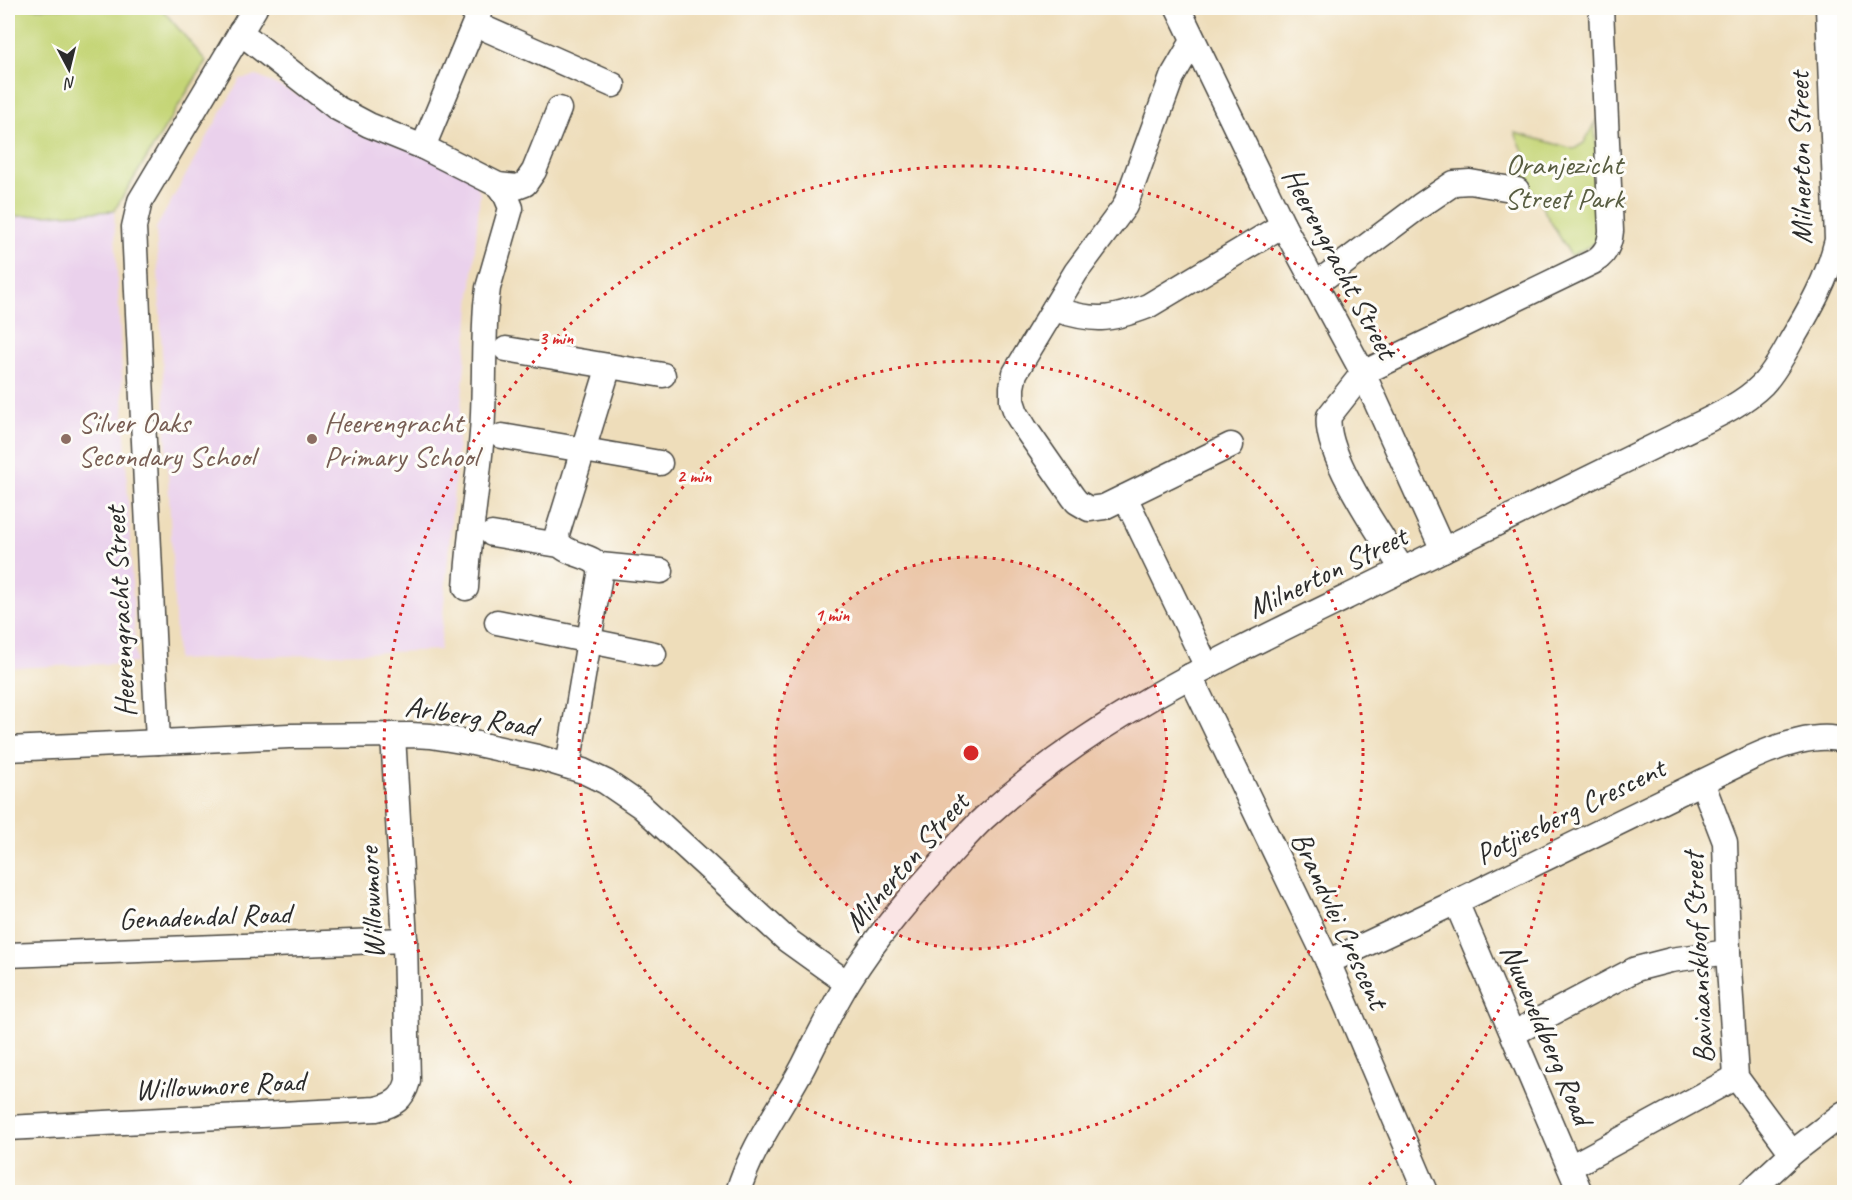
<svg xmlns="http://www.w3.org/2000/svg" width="1852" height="1200" viewBox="0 0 1852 1200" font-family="Caveat,sans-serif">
	<rect width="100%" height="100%" fill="#fdfcf7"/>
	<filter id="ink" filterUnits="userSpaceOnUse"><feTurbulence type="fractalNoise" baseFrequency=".0167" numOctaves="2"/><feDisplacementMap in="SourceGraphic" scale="12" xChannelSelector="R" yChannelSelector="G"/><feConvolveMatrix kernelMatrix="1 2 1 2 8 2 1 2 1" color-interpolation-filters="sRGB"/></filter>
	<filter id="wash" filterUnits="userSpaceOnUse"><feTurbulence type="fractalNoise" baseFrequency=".008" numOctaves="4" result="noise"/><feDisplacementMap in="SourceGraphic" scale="24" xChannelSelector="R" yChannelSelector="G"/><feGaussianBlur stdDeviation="1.35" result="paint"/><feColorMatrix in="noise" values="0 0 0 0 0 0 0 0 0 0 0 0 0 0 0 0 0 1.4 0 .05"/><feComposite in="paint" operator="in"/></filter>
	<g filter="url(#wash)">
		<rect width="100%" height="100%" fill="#eeddba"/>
		<!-- built -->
		<g fill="#ead1ec">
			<path d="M 257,76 L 469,174 L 480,192 L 440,650 L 177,660 L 156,228 L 240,79 Z"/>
			<path d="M 114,211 L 136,663 L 8,668 L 8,216 Z"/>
		</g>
		<!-- green -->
		<g fill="#c5d577" stroke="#788051" stroke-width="1.5">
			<path d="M 8,8 L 161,8 L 206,61 L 114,211 L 8,217 Z"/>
			<path d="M 1595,122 L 1599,241 L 1571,256 L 1536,197 L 1521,176 L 1525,155 L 1515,133 L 1574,149 L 1584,143 Z"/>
		</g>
	</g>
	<g filter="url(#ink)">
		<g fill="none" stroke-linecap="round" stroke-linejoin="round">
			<defs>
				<g id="minor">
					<path d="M 1178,8 L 1283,225 L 1363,373 L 1443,550"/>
					<path d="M 475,24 L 613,85"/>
					<path d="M 240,32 L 337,108 L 369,125 L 423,147 L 498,185 L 517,187 L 525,184 L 534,171 L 559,109"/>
					<path d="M 1193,41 L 1172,77 L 1125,206 L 1076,272 L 1015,373 L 1012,387 L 1012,401 L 1016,413 L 1025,428 L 1073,497 L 1077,502 L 1089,509 L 1104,507 L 1231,445"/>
					<path d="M 423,147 L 481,8"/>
					<path d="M 1316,284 L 1420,206 L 1454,183 L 1470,182 L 1517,190"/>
					<path d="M 1054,309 C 1094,322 1109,321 1148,306 L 1283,225"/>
					<path d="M 506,349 L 663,375"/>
					<path d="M 502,436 L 660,463"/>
					<path d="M 1125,497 L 1207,667"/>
					<path d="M 492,534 L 559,545"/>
					<path d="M 600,565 L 661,571"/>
					<path d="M 1403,570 C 1382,537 1323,454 1329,416 L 1363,373 L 1593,262 C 1605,255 1610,245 1611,231 L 1601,8"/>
					<path d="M 466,588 C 469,536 478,485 482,433 C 485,391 483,348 486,305 L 488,288 L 511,208 L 506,196 L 498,185"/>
					<path d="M 497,622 L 654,654"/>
					<path d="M 1190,676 L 1328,962 L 1426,1192"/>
					<path d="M 158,742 L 134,227 L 140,201 L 255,8"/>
					<path d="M 8,749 L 289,736 L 411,735 L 431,736 L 473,743 L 537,757 L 583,771 L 606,782 L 641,806 L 787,940 L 847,983"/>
					<path d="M 568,766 L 601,569 C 593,551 557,558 557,534 L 609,366"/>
					<path d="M 1702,782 L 1725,842 L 1728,952 L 1736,1077 L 1792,1153"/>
					<path d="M 1456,902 L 1580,1192"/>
					<path d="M 8,955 L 405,940"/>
					<path d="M 1328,962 L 1456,902 L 1751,758 C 1775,747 1819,731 1844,741"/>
					<path d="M 1514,1033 L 1636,969 L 1671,960 L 1728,952"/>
					<path d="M 8,1128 L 376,1109 C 394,1105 403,1099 408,1081 L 405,940 L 393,735"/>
					<path d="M 1570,1167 L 1736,1077"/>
					<path d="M 738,1192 C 751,1147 782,1107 804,1065 C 818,1037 832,1008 848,982 C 877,935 913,894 950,854 C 961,842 972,829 984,818 C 1091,720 1218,660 1347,597 C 1458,543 1569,489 1679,434 C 1707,420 1740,407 1763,384 C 1774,372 1783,356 1791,341 C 1810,309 1828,278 1837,240 L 1828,8"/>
					<path d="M 1750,1192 L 1792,1153 L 1844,1113"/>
				</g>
			</defs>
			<!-- minor casing -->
			<use href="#minor" stroke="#484640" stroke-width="27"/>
			<!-- minor -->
			<use href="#minor" stroke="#fff" stroke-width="24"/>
		</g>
	</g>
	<!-- distance rings -->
	<circle cx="971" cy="753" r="196" fill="#d62828" fill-opacity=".12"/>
	<g fill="none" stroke="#d62828" stroke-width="3" stroke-dasharray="3 6">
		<circle cx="971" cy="753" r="196"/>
		<circle cx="971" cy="753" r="392"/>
		<path d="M578 1189A587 587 0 1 1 1364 1189"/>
	</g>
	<!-- markers -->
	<g fill="#8d6e63" stroke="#fdfcf7" stroke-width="2">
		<circle cx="66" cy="439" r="6"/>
		<circle cx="312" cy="439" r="6"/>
	</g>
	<g text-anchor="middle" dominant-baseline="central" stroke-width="6" stroke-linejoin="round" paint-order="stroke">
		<!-- street labels -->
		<g font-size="30" fill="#2b2b2b" stroke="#fdfcf7">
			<text transform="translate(1800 158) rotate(-91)">Milnerton Street</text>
			<text transform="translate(1340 263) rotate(62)">Heerengracht Street</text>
			<text transform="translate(1327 572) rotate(-26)">Milnerton Street</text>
			<text transform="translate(120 612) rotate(-93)">Heerengracht Street</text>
			<text transform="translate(471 716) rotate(9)">Arlberg Road</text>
			<text transform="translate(1570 811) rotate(-26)">Potjiesberg Crescent</text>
			<text transform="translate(906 862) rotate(-49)">Milnerton Street</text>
			<text transform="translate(371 903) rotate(-93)">Willowmore</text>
			<text transform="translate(205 916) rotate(-2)">Genadendal Road</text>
			<text transform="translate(1340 920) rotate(65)">Brandvlei Crescent</text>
			<text transform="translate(1698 958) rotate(-93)">Baviaanskloof Street</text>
			<text transform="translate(1547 1034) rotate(67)">Nuweveldberg Road</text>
			<text transform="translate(220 1085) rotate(-3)">Willowmore Road</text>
		</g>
		<!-- park labels -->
		<g font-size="30" fill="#595e42" stroke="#fdfcf7">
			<text x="1564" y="164">Oranjezicht<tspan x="1564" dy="34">Street Park</tspan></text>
		</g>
		<!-- education labels -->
		<g font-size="30" fill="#785e54" stroke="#fdfcf7" text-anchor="start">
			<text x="78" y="422">Silver Oaks<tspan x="78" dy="34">Secondary School</tspan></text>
			<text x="324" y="422">Heerengracht<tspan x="324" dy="34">Primary School</tspan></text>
		</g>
	</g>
	<circle cx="971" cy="753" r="9" fill="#d62828" stroke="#fdfcf7" stroke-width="3"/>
	<g font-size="18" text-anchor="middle" font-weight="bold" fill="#d62828" stroke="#fdfcf7" stroke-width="6" stroke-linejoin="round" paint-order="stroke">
		<text x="556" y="344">3 min</text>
		<text x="694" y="482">2 min</text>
		<text x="832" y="621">1 min</text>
	</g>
	<!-- margin -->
	<rect width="1852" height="1200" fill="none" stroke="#fdfcf7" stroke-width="30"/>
	<!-- north arrow -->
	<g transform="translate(69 69) rotate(173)" stroke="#fdfcf7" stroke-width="4.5" paint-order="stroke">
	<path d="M0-4.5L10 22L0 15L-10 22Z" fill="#2b2b2b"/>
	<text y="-9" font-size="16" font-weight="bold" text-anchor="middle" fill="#2b2b2b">N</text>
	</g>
</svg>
